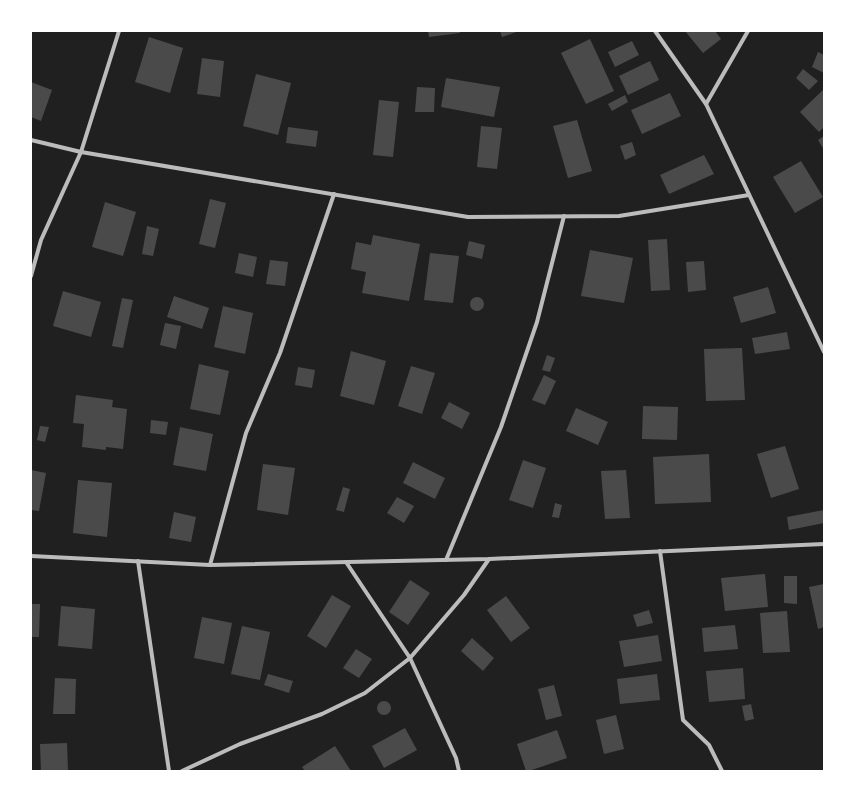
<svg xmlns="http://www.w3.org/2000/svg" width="855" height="802" viewBox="0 0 855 802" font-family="Poppins,sans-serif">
	<rect width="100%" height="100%" fill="#111"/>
	<!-- green -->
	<rect fill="#202020" x="31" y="31" width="793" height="740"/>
	<!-- building -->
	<g fill="#4a4a4a">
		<path d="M 428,31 L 460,31 L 460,33 L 429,37 Z"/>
		<path d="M 500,31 L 519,31 L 502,37 Z"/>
		<path d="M 685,31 L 715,31 L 721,39 L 703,53 Z"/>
		<path d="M 149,37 L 183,48 L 170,93 L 135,82 Z"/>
		<path d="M 590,39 L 614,91 L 586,104 L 561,53 Z"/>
		<path d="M 632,41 L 639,55 L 615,67 L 608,52 Z"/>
		<path d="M 818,52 L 824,55 L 824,73 L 812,67 Z"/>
		<path d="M 202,58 L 224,61 L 220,97 L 197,94 Z"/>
		<path d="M 650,61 L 659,80 L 628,95 L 619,76 Z"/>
		<path d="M 803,69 L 818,81 L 809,90 L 796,78 Z"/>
		<path d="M 256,74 L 291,83 L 278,135 L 243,126 Z"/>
		<path d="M 446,78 L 500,87 L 494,117 L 441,107 Z"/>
		<path d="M 31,82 L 52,90 L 41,121 L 31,117 Z"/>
		<path d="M 417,87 L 435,88 L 434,112 L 415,112 Z"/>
		<path d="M 824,89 L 824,127 L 819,132 L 800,112 Z"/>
		<path d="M 670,93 L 681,116 L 642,134 L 631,110 Z"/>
		<path d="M 625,95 L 628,102 L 612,111 L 608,104 Z"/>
		<path d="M 379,100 L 399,102 L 393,157 L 373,155 Z"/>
		<path d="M 577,120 L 592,171 L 568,178 L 553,126 Z"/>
		<path d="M 481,126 L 502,128 L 497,169 L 477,167 Z"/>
		<path d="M 288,127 L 318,131 L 316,147 L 286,143 Z"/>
		<path d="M 824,136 L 824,150 L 818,140 Z"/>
		<path d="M 632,142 L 636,155 L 625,160 L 620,146 Z"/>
		<path d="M 704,155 L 714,174 L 669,194 L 660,175 Z"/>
		<path d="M 801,161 L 823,197 L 795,213 L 773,177 Z"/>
		<path d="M 210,199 L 226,203 L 215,248 L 199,244 Z"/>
		<path d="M 105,202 L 136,212 L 123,256 L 92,247 Z"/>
		<path d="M 147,226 L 159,229 L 153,256 L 142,254 Z"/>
		<path d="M 373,235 L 420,244 L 409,301 L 362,293 L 366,272 L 351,269 L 356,242 L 371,245 Z"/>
		<path d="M 667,239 L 670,290 L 651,291 L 648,240 Z"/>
		<path d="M 469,241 L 485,245 L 482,259 L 466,255 Z"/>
		<path d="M 590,250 L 633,258 L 624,303 L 581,296 Z"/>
		<path d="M 239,253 L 257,257 L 253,277 L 235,273 Z"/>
		<path d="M 430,253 L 459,256 L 453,303 L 424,300 Z"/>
		<path d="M 270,260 L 288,262 L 285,286 L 266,284 Z"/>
		<path d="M 704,261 L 706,290 L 688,292 L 686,262 Z"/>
		<path d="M 768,287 L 776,313 L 741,323 L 733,297 Z"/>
		<path d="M 63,291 L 101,302 L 91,337 L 53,326 Z"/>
		<path d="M 174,296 L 209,308 L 202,329 L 167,317 Z"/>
		<circle cx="477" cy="304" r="7"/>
		<path d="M 122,298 L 133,300 L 123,348 L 112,346 Z"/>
		<path d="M 223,306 L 253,313 L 245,354 L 214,347 Z"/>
		<path d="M 165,323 L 181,326 L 176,349 L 160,345 Z"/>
		<path d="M 787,332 L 790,349 L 755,354 L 752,338 Z"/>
		<path d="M 742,348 L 745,400 L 706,401 L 704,349 Z"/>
		<path d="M 351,351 L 386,361 L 374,405 L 340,396 Z"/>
		<path d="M 547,355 L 555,358 L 550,372 L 542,370 Z"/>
		<path d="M 199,364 L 229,371 L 220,415 L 190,409 Z"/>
		<path d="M 411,366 L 435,373 L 422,414 L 398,406 Z"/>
		<path d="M 298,367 L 315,370 L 312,388 L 295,385 Z"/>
		<path d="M 544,375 L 556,381 L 545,405 L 532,400 Z"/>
		<path d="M 76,395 L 113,400 L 112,407 L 127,409 L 123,449 L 106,447 L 106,450 L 82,447 L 84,424 L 73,423 Z"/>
		<path d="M 449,402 L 470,413 L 462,429 L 441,418 Z"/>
		<path d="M 643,406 L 678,407 L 677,440 L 642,439 Z"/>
		<path d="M 576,408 L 608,422 L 598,445 L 566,431 Z"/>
		<path d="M 151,420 L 168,422 L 166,435 L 150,433 Z"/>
		<path d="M 40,426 L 49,427 L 45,442 L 37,440 Z"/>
		<path d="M 180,427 L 213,434 L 206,471 L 173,465 Z"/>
		<path d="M 785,446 L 799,489 L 771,498 L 757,454 Z"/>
		<path d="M 709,454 L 711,502 L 655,504 L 653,457 Z"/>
		<path d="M 523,460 L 546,468 L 533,508 L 509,500 Z"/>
		<path d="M 413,462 L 445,478 L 435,499 L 403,483 Z"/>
		<path d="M 263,464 L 295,468 L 288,515 L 257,510 Z"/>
		<path d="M 31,470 L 46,473 L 39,511 L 31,510 Z"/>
		<path d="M 626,470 L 630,518 L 605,519 L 601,471 Z"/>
		<path d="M 78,480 L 112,483 L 107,537 L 73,533 Z"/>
		<path d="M 343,487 L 350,489 L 344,512 L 336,510 Z"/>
		<path d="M 397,497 L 414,506 L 404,523 L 387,513 Z"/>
		<path d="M 555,503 L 562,505 L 559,518 L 552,517 Z"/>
		<path d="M 824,510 L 824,523 L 789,530 L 787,517 Z"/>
		<path d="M 174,512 L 196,517 L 191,542 L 169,538 Z"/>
		<path d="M 765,574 L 768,607 L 725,611 L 721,578 Z"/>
		<path d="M 784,576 L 797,576 L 797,604 L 784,603 Z"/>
		<path d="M 410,580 L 430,593 L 408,625 L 389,612 Z"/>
		<path d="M 824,584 L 824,627 L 818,629 L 809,587 Z"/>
		<path d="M 332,595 L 351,606 L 326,648 L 307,636 Z"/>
		<path d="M 506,596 L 530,628 L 511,642 L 487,610 Z"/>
		<path d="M 31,604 L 40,604 L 39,637 L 31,637 Z"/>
		<path d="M 61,606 L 95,609 L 92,649 L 58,646 Z"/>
		<path d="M 649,610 L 653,623 L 637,627 L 633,615 Z"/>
		<path d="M 787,611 L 790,652 L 763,653 L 760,613 Z"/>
		<path d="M 202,617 L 232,623 L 224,664 L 194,658 Z"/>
		<path d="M 735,625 L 738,649 L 704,652 L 702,628 Z"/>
		<path d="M 242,626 L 270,632 L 260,680 L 231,674 Z"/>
		<path d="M 658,635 L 662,661 L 624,667 L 619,641 Z"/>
		<path d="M 472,638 L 494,658 L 483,671 L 461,651 Z"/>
		<path d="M 356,649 L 372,659 L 359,678 L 343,668 Z"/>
		<path d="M 743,668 L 745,699 L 709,702 L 706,671 Z"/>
		<path d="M 268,674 L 293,681 L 289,693 L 264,685 Z"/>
		<path d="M 657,674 L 660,700 L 620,704 L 617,679 Z"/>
		<path d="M 55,678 L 76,679 L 75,714 L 53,714 Z"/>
		<path d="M 554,685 L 562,716 L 546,720 L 538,689 Z"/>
		<circle cx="384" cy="708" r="7"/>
		<path d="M 751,704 L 754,719 L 745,721 L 742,706 Z"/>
		<path d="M 616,715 L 624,749 L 604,754 L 596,720 Z"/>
		<path d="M 405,728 L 417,750 L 384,768 L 372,746 Z"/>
		<path d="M 557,730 L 567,758 L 529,771 L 526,771 L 517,744 Z"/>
		<path d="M 67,743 L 68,771 L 41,771 L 40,744 Z"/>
		<path d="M 335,746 L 351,771 L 305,771 L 302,767 Z"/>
	</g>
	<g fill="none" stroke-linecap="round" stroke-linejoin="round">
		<!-- minor -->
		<g stroke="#bcbcbc" stroke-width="4">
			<path d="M 655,31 L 706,104 L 824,352"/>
			<path d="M 706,104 L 748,31"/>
			<path d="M 31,140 L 81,152 L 468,217 L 619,216 L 749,195"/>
			<path d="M 31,276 L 41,240 L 81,152 L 119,31"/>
			<path d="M 660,551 L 683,720 L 709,745 L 722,771"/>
			<path d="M 31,556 L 210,565 L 489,559 L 824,544"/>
			<path d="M 446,560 L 501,427 L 537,322 L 564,216"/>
			<path d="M 138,561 L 169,771"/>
			<path d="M 346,562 L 410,658 L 456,758 L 459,771"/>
			<path d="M 210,565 L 246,433 L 280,353 L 334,194"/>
			<path d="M 182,771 L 240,744 L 322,714 L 365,693 L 410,658 L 464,595 L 489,559"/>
		</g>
	</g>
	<!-- border -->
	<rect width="855" height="802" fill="none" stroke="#ffffff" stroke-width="64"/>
</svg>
